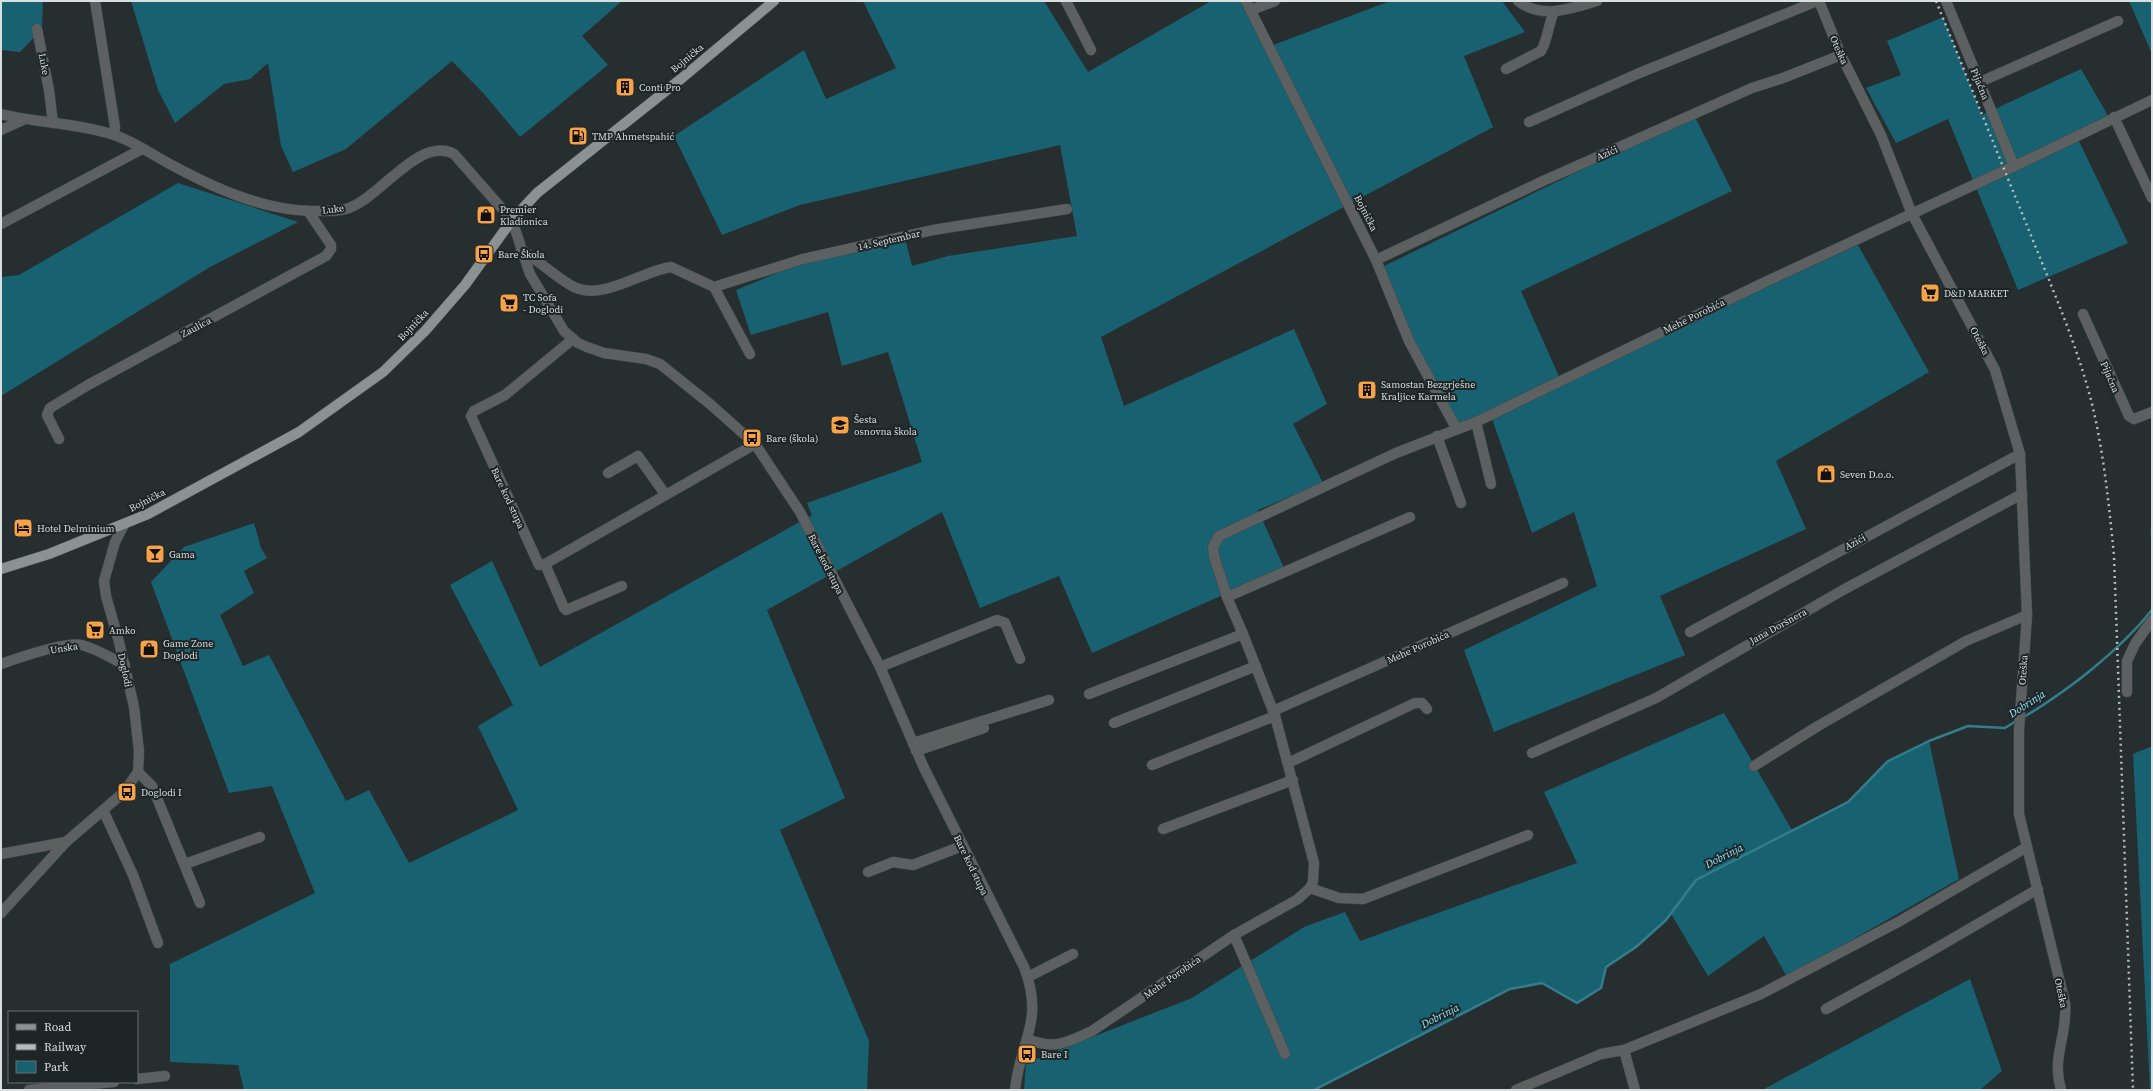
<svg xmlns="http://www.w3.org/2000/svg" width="2153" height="1091" viewBox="0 0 2153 1091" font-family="'Source Serif 4',serif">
	<rect width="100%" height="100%" fill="#272e30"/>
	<!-- green -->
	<g fill="#186170">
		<path d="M 1,1 L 43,1 L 42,29 L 20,52 L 1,50 Z"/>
		<path d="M 131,1 L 622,1 L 582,36 L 608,65 L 520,137 L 485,95 L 452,61 L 346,149 L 293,172 L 281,146 L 268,63 L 250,79 L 224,84 L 175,123 L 158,90 Z"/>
		<path d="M 863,1 L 1044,1 L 1088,72 L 1211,1 L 1247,1 L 1268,47 L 1390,1 L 1502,1 L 1525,32 L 1464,56 L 1493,127 L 1101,337 L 1124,406 L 1294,329 L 1327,404 L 1293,424 L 1323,483 L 1258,510 L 1284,568 L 1092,653 L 1059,576 L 980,608 L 942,512 L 767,610 L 845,798 L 780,830 L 869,1041 L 867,1090 L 244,1090 L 238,1065 L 170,1062 L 170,964 L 315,893 L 272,786 L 229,793 L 151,582 L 184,547 L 254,523 L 261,548 L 267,558 L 244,571 L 254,593 L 220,615 L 243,666 L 269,655 L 346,801 L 369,790 L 409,863 L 518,810 L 478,726 L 513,705 L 450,585 L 492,561 L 540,667 L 812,515 L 807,503 L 922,462 L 888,352 L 842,366 L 828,312 L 751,335 L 736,290 L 799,264 L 906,242 L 912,266 L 948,256 L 1077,236 L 1060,145 L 800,205 L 722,235 L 674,136 L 804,50 L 826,99 L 896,68 Z"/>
		<path d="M 2129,1 L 2152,1 L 2152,54 Z"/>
		<path d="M 1943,17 L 1982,115 L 2081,69 L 2111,121 L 2076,135 L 2128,243 L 2018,290 L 1948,119 L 1896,143 L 1866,88 L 1901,75 L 1887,41 Z"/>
		<path d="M 1694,115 L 1732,191 L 1521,291 L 1561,381 L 1858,245 L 1929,372 L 1776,461 L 1806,529 L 1660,596 L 1685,655 L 1494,732 L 1464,650 L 1597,586 L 1574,512 L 1532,533 L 1491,416 L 1454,430 L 1376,270 Z"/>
		<path d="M 178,183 L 298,222 L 210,267 L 1,396 L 1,277 L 19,275 Z"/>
		<path d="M 1724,713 L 1792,830 L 1848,802 L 1888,761 L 1929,741 L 1959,879 L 1787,977 L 1764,936 L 1708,976 L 1671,914 L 1636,947 L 1606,967 L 1601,988 L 1577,1003 L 1542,983 L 1510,989 L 1314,1090 L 1024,1090 L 1026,1063 L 1192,998 L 1304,927 L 1345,912 L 1360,941 L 1577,863 L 1544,792 Z"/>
		<path d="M 2152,746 L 2152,1090 L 2150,1090 L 2133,754 Z"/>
		<path d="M 1970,979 L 2002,1071 L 1980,1090 L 1762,1090 Z"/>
	</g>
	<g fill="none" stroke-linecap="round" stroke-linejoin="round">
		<!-- stream -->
		<g stroke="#347d8d" stroke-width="2.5">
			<path d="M 2152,530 L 2152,535"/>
			<path d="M 2022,718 C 2068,691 2119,651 2152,610"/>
			<path d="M 1314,1090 L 1510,989 L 1542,983 L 1577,1003 L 1601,988 L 1606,967 L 1636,947 L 1666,920 L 1696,880 L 1848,802 L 1888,761 L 1929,741 L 1968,726 L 2005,728 L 2016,721"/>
		</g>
		<defs>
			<g id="minor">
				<path d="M 95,1 L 115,127 L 114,135"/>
				<path d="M 1066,1 L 1091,50"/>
				<path d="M 1246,1 L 1376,260 L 1409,341 L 1456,428"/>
				<path d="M 1518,1 C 1543,20 1571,8 1597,1"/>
				<path d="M 1819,1 L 1841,55 L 1881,135 L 1912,214 L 1995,370 L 2020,454 L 2027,615 L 2019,730 L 2019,814 L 2065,1003 C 2068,1036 2051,1056 2061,1090"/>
				<path d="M 1946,1 L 2014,166"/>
				<path d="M 1251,10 L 1275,1"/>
				<path d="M 37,29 L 49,90 L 53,123"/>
				<path d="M 1506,69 L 1541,51 C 1548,39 1548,25 1554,12"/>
				<path d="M 1980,82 L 2118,21"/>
				<path d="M 1,114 C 38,123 78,123 114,135 C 133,141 151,154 168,163 C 212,187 259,209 310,211 C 321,211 335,212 346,209 C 379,200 419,135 454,154 L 512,220 L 530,274 L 564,331 L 578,343 L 587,347 L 604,353 L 646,359 L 660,364 L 710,404 L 755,444 L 800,512 L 880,667 L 924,768 L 1024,967 C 1045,1022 1020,1040 1015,1090"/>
				<path d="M 2114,117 L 2152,198"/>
				<path d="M 1529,122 L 1637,74 L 1817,1"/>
				<path d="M 1,130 L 23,120"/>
				<path d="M 1,224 L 142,149"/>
				<path d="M 521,250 C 540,261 555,277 574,287 C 603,301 642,271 671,267 L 714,287 L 803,259 L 933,230 L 1067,209"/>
				<path d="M 1376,260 L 1543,181 L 1752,88 L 1783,78 L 1841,55"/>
				<path d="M 714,287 L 750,354"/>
				<path d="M 2083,314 L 2129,416 L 2134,419 L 2152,412"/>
				<path d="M 573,339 L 505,395 L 474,411 L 471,416 L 539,565 L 545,564 L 755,444"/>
				<path d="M 1476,422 L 1491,484"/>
				<path d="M 1437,436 L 1461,503"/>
				<path d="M 59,439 L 47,415 L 50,408 L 88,385 L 326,256 L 331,249 L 331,245 L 308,211"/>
				<path d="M 608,473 L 638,456 L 665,494"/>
				<path d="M 545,564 L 564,608 L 566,610 L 622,586"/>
				<path d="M 1227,597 L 1410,517"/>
				<path d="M 1690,632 L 2020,454"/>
				<path d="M 1,664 C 18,658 67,641 82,645 C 97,649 111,658 125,665"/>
				<path d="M 880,667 L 997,620 L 1005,623 L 1020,659"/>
				<path d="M 2127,692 L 2127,661 L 2135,644 L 2152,620"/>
				<path d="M 1089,694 L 1243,634"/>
				<path d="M 1273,711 L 1563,583"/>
				<path d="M 1114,723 L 1256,666"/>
				<path d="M 913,743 L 1049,700"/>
				<path d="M 916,751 L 984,728"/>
				<path d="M 1532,753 L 1656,698 L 1843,590 L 2022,494"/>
				<path d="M 1288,763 L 1415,703 L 1422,703 L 1427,709"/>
				<path d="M 1152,765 L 1275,716"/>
				<path d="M 1754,766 L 1818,726 L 1966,641 L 2027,615"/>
				<path d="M 138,772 L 152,786 L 200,903"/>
				<path d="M 103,810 L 133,875 L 158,943"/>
				<path d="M 1163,829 L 1293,780"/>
				<path d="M 1,854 L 66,842"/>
				<path d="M 185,864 L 260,837"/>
				<path d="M 868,872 L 893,862 L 913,865 L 962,846"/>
				<path d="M 1310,888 L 1339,898 L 1363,899 L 1528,835"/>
				<path d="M 1,913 L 66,842 L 124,792 L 138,772 L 139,751 L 134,707 L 119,642 L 106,596 L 104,581 L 115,542 L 124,525"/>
				<path d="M 1234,935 L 1285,1054"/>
				<path d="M 1028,977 L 1073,954"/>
				<path d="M 1826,1009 L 1926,954 L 2038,889"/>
				<path d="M 1027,1039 C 1054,1050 1067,1043 1092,1031 L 1234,935 L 1298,899 L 1310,888 L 1313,882 L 1314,863 L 1275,716 L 1243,634 L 1227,597 L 1214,556 L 1213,547 L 1219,536 L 1396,453 L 1476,422 L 1761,284 L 2038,155 L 2152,100"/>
				<path d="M 1624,1050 L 1635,1090"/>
				<path d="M 137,1079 L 165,1076"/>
				<path d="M 29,1090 L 114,1082"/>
				<path d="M 1516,1090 L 1601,1054 L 1624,1050 L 1761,994 L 1900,921 L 2027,847"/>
			</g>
			<path id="major" d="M 1,569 L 49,554 L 148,514 L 299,432 L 383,372 L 425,331 L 465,285 L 512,220 L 537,193 L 682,78 L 774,1"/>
		</defs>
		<!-- minor casing -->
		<use href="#minor" stroke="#434a4c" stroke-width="11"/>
		<!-- major casing -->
		<use href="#major" stroke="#434a4c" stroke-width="11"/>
		<!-- minor -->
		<use href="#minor" stroke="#5c6061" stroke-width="10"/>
		<!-- major -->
		<use href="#major" stroke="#8a9294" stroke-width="10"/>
		<!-- rail -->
		<path stroke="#b6bcbd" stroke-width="2.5" stroke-dasharray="2 4" stroke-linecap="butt" d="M 1936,1 C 1967,77 1997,152 2028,228 C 2051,286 2077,344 2092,404 C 2104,454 2109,505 2114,556 L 2133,1090"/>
	</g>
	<!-- icons -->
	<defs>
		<symbol id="building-square" viewBox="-11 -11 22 22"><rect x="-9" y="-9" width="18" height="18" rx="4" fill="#f6a247" stroke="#1d2527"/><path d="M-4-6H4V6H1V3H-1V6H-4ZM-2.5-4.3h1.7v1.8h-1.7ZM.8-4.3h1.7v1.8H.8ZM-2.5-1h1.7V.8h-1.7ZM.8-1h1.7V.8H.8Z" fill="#111"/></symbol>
		<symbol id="fuel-square" viewBox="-11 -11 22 22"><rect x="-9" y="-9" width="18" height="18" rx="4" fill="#f6a247" stroke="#1d2527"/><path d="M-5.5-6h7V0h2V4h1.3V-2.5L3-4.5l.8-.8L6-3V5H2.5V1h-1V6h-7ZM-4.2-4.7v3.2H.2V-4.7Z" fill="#111"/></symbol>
		<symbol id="shop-square" viewBox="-11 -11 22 22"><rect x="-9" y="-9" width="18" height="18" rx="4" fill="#f6a247" stroke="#1d2527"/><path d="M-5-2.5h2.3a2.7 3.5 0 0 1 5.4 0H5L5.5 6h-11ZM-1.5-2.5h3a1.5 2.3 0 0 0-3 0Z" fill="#111"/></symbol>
		<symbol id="bus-square" viewBox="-11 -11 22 22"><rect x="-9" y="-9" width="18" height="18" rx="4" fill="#f6a247" stroke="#1d2527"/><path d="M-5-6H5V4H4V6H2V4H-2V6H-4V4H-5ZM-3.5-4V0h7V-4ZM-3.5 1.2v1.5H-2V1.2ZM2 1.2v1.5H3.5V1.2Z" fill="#111"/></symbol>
		<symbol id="supermarket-square" viewBox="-11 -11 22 22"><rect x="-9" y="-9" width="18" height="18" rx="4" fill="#f6a247" stroke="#1d2527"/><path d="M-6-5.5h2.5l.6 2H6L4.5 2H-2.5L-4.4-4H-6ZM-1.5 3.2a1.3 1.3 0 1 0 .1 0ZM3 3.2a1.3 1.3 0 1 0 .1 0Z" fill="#111"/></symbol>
		<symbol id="school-square" viewBox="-11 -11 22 22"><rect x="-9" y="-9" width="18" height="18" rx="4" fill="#f6a247" stroke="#1d2527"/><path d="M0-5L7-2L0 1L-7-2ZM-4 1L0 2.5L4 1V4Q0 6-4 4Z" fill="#111"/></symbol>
		<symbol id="hotel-square" viewBox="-11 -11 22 22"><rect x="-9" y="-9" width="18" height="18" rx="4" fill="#f6a247" stroke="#1d2527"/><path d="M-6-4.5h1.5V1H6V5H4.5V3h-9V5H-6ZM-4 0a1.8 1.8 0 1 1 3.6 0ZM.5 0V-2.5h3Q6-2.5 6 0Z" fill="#111"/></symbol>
		<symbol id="bar-square" viewBox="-11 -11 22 22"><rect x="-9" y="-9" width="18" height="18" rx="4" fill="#f6a247" stroke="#1d2527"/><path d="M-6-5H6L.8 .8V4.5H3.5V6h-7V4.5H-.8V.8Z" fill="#111"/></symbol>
	</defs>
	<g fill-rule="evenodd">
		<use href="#building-square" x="614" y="76" width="22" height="22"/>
		<use href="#fuel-square" x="567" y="125" width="22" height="22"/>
		<use href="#shop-square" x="475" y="204" width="22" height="22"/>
		<use href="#bus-square" x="473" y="243" width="22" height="22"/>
		<use href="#supermarket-square" x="1919" y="282" width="22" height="22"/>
		<use href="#supermarket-square" x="498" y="292" width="22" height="22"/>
		<use href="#building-square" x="1356" y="379" width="22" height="22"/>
		<use href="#school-square" x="829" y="414" width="22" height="22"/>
		<use href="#bus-square" x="741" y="427" width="22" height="22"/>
		<use href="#shop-square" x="1815" y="463" width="22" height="22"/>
		<use href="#hotel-square" x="12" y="517" width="22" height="22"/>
		<use href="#bar-square" x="144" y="543" width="22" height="22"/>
		<use href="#supermarket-square" x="84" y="619" width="22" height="22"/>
		<use href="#shop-square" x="138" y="638" width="22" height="22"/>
		<use href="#bus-square" x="116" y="781" width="22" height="22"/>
		<use href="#bus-square" x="1016" y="1043" width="22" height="22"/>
	</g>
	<g text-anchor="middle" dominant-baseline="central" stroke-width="4" stroke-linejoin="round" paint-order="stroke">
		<!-- street labels -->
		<g font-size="10" fill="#d9dedf" stroke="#1d2527">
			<text transform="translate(1839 50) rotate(66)">Oteška</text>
			<text transform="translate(687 58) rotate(-40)">Bojnička</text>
			<text transform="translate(44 64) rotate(79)">Luke</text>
			<text transform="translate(1980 84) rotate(68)">Pijačna</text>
			<text transform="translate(1607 153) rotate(-24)">Azići</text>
			<text transform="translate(333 209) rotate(-6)">Luke</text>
			<text transform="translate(1366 213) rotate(63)">Bojnička</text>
			<text transform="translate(889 240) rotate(-13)">14. Septembar</text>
			<text transform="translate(1694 316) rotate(-26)">Mehe Porobića</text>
			<text transform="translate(413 325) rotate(-46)">Bojnička</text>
			<text transform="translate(196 327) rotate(-28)">Zaulica</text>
			<text transform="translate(1980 341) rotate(62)">Oteška</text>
			<text transform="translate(2110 377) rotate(67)">Pijačna</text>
			<text transform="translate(508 498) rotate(65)">Bare kod stupa</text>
			<text transform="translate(147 500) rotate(-27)">Bojnička</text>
			<text transform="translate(1855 542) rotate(-28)">Azići</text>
			<text transform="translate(826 564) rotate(63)">Bare kod stupa</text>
			<text transform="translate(1778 626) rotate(-29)">Jana Doršnera</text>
			<text transform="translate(1418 647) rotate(-24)">Mehe Porobića</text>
			<text transform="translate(64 648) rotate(-9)">Unska</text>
			<text transform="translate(125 670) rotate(78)">Doglodi</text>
			<text transform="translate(2023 670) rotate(-86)">Oteška</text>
			<text transform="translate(971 865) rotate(64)">Bare kod stupa</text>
			<text transform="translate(1172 977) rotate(-35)">Mehe Porobića</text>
			<text transform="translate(2061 993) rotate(78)">Oteška</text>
		</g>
		<!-- poi labels -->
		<g font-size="10" fill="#d9dedf" stroke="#1d2527" text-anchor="start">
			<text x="639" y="87">Conti Pro</text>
			<text x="592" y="136">TMP Ahmetspahić</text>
			<text x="500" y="209">Premier<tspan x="500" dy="12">Kladionica</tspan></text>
			<text x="498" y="254">Bare Škola</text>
			<text x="1944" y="293">D&amp;D MARKET</text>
			<text x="523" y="297">TC Sofa<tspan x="523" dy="12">- Doglodi</tspan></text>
			<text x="1381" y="384">Samostan Bezgrješne<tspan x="1381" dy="12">Kraljice Karmela</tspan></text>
			<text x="854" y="419">Šesta<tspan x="854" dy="12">osnovna škola</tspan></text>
			<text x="766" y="438">Bare (škola)</text>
			<text x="1840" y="474">Seven D.o.o.</text>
			<text x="37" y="528">Hotel Delminium</text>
			<text x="169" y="554">Gama</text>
			<text x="109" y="630">Amko</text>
			<text x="163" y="643">Game Zone<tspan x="163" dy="12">Doglodi</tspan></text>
			<text x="141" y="792">Doglodi I</text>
			<text x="1041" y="1054">Bare I</text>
		</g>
		<!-- water labels -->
		<g font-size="11" font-style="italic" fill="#93e6f9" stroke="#1d2527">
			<text transform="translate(2027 704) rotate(-33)">Dobrinja</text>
			<text transform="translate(1724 856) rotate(-27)">Dobrinja</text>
			<text transform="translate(1440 1016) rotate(-27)">Dobrinja</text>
		</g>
	</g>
	<!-- border -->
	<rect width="2153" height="1091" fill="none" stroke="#d9dedf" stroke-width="4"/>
	<!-- legend -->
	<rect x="8" y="1011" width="130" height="72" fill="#1d2527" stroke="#686f71"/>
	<rect x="16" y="1024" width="20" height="6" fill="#8a9294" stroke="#686f71"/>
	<text x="44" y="1031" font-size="12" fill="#d9dedf">Road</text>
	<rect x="16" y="1044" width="20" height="6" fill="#b6bcbd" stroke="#686f71"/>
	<text x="44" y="1051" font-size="12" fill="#d9dedf">Railway</text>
	<rect x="16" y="1061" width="20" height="12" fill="#186170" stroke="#686f71"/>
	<text x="44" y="1071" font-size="12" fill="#d9dedf">Park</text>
</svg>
